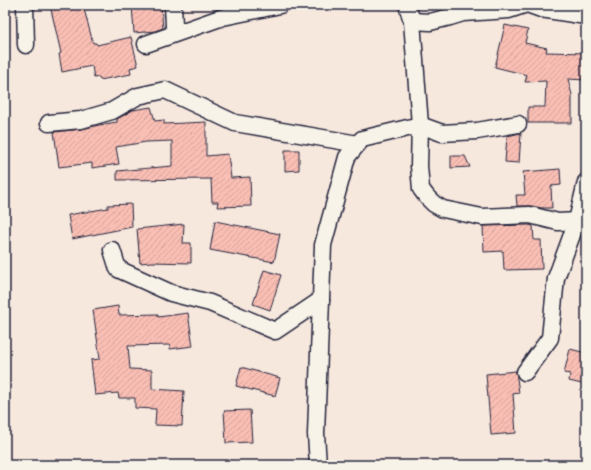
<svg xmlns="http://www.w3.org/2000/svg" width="591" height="470" viewBox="0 0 591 470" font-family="'Patrick Hand',sans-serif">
	<defs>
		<pattern id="building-hatch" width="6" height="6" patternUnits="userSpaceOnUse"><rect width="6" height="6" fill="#f9beb4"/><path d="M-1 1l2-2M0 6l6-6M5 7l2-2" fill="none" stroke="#d5a39c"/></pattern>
	</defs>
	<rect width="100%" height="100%" fill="#f7e8de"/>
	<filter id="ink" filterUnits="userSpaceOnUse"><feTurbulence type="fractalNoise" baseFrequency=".025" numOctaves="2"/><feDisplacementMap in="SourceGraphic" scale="8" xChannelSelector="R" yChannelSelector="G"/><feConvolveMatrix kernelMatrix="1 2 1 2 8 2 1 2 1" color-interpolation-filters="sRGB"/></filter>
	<g filter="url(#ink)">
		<!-- building -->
		<g fill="url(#building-hatch)" stroke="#22223b">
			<path d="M 50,5 L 83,5 L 93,43 L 96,43 L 97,45 L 131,37 L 138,66 L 130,68 L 131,74 L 100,80 L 99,77 L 94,78 L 92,66 L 62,72 L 59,54 L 61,53 Z"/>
			<path d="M 132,5 L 161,5 L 163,28 L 155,31 L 134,33 Z"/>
			<path d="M 505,25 L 528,30 L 525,43 L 547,48 L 546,52 L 586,53 L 586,80 L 568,79 L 572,95 L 572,123 L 528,123 L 528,107 L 545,107 L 546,81 L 525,82 L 527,75 L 495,67 Z"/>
			<path d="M 151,107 L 155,121 L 164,120 L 164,124 L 206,122 L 206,156 L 228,154 L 231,178 L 250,177 L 251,206 L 217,207 L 218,202 L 212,202 L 211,179 L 117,180 L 117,171 L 172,166 L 172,141 L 146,142 L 116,147 L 119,164 L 92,168 L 92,163 L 59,167 L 54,132 L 82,129 L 99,125 L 117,122 L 117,119 L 133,110 Z"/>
			<path d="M 521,133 L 519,163 L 505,162 L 507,136 Z"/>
			<path d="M 285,150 L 299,150 L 299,170 L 285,171 Z"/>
			<path d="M 451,156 L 465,156 L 470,167 L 451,168 Z"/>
			<path d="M 560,169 L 561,185 L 551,186 L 552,208 L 542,208 L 530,206 L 517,206 L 516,195 L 525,195 L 523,172 Z"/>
			<path d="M 131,204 L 132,227 L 72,239 L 68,215 L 108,208 L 108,205 Z"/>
			<path d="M 215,221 L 280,234 L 274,262 L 210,250 Z"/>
			<path d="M 184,224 L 183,243 L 191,243 L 191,263 L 152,262 L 140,263 L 137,229 Z"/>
			<path d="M 529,225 L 533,226 L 534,240 L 541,240 L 542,269 L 504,270 L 503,251 L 484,252 L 483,226 Z"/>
			<path d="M 264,270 L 281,275 L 270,310 L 253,304 Z"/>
			<path d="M 118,306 L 119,315 L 158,314 L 158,317 L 188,313 L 193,346 L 170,349 L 170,345 L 128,346 L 130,369 L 152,370 L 152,389 L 184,391 L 182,426 L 155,425 L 156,409 L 135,408 L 135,398 L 119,398 L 118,393 L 95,395 L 91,360 L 100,359 L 93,310 Z"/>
			<path d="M 570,349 L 586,353 L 586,385 L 569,381 L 570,374 L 564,373 Z"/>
			<path d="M 241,367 L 280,378 L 275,396 L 236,386 Z"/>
			<path d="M 516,371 L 519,393 L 513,394 L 516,433 L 491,435 L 486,374 Z"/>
			<path d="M 250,410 L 252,442 L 226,443 L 224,411 Z"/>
		</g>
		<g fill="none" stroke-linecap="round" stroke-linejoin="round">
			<defs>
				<g id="street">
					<path d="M 25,5 L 26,45"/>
					<path d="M 173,5 L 174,26"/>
					<path d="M 407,5 L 412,21 L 420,125 L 419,166 L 421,189 L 427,197 L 434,204 L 443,209 L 482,217 L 530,215 L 558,222 L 577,221 L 586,222"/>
					<path d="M 530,5 L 541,9 L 586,16"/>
					<path d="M 412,21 L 430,22 L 450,17 L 463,13 L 509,10 L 524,5"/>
					<path d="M 146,44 L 223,17 L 280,5"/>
					<path d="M 49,123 L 81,120 L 112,111 L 138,96 L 165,90 L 235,123 L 358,144"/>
					<path d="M 112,250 L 118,269 L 171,293 L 210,303 L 275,331 L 321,300"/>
					<path d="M 525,372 L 550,338 L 556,278 L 577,221 L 586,182"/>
					<path d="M 318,465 L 316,434 L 323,245 L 347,157 L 362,139 L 420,125 L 442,133 L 477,131 L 518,124"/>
				</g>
			</defs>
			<!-- street casing -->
			<use href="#street" stroke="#22223b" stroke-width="19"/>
			<!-- street -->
			<use href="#street" stroke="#f7f3e8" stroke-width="16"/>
		</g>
	</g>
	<!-- margin -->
	<rect width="591" height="470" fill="none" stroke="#f7f3e8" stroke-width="20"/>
	<rect x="10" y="10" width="571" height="450" fill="none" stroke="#22223b" stroke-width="1.5" filter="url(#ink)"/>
</svg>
